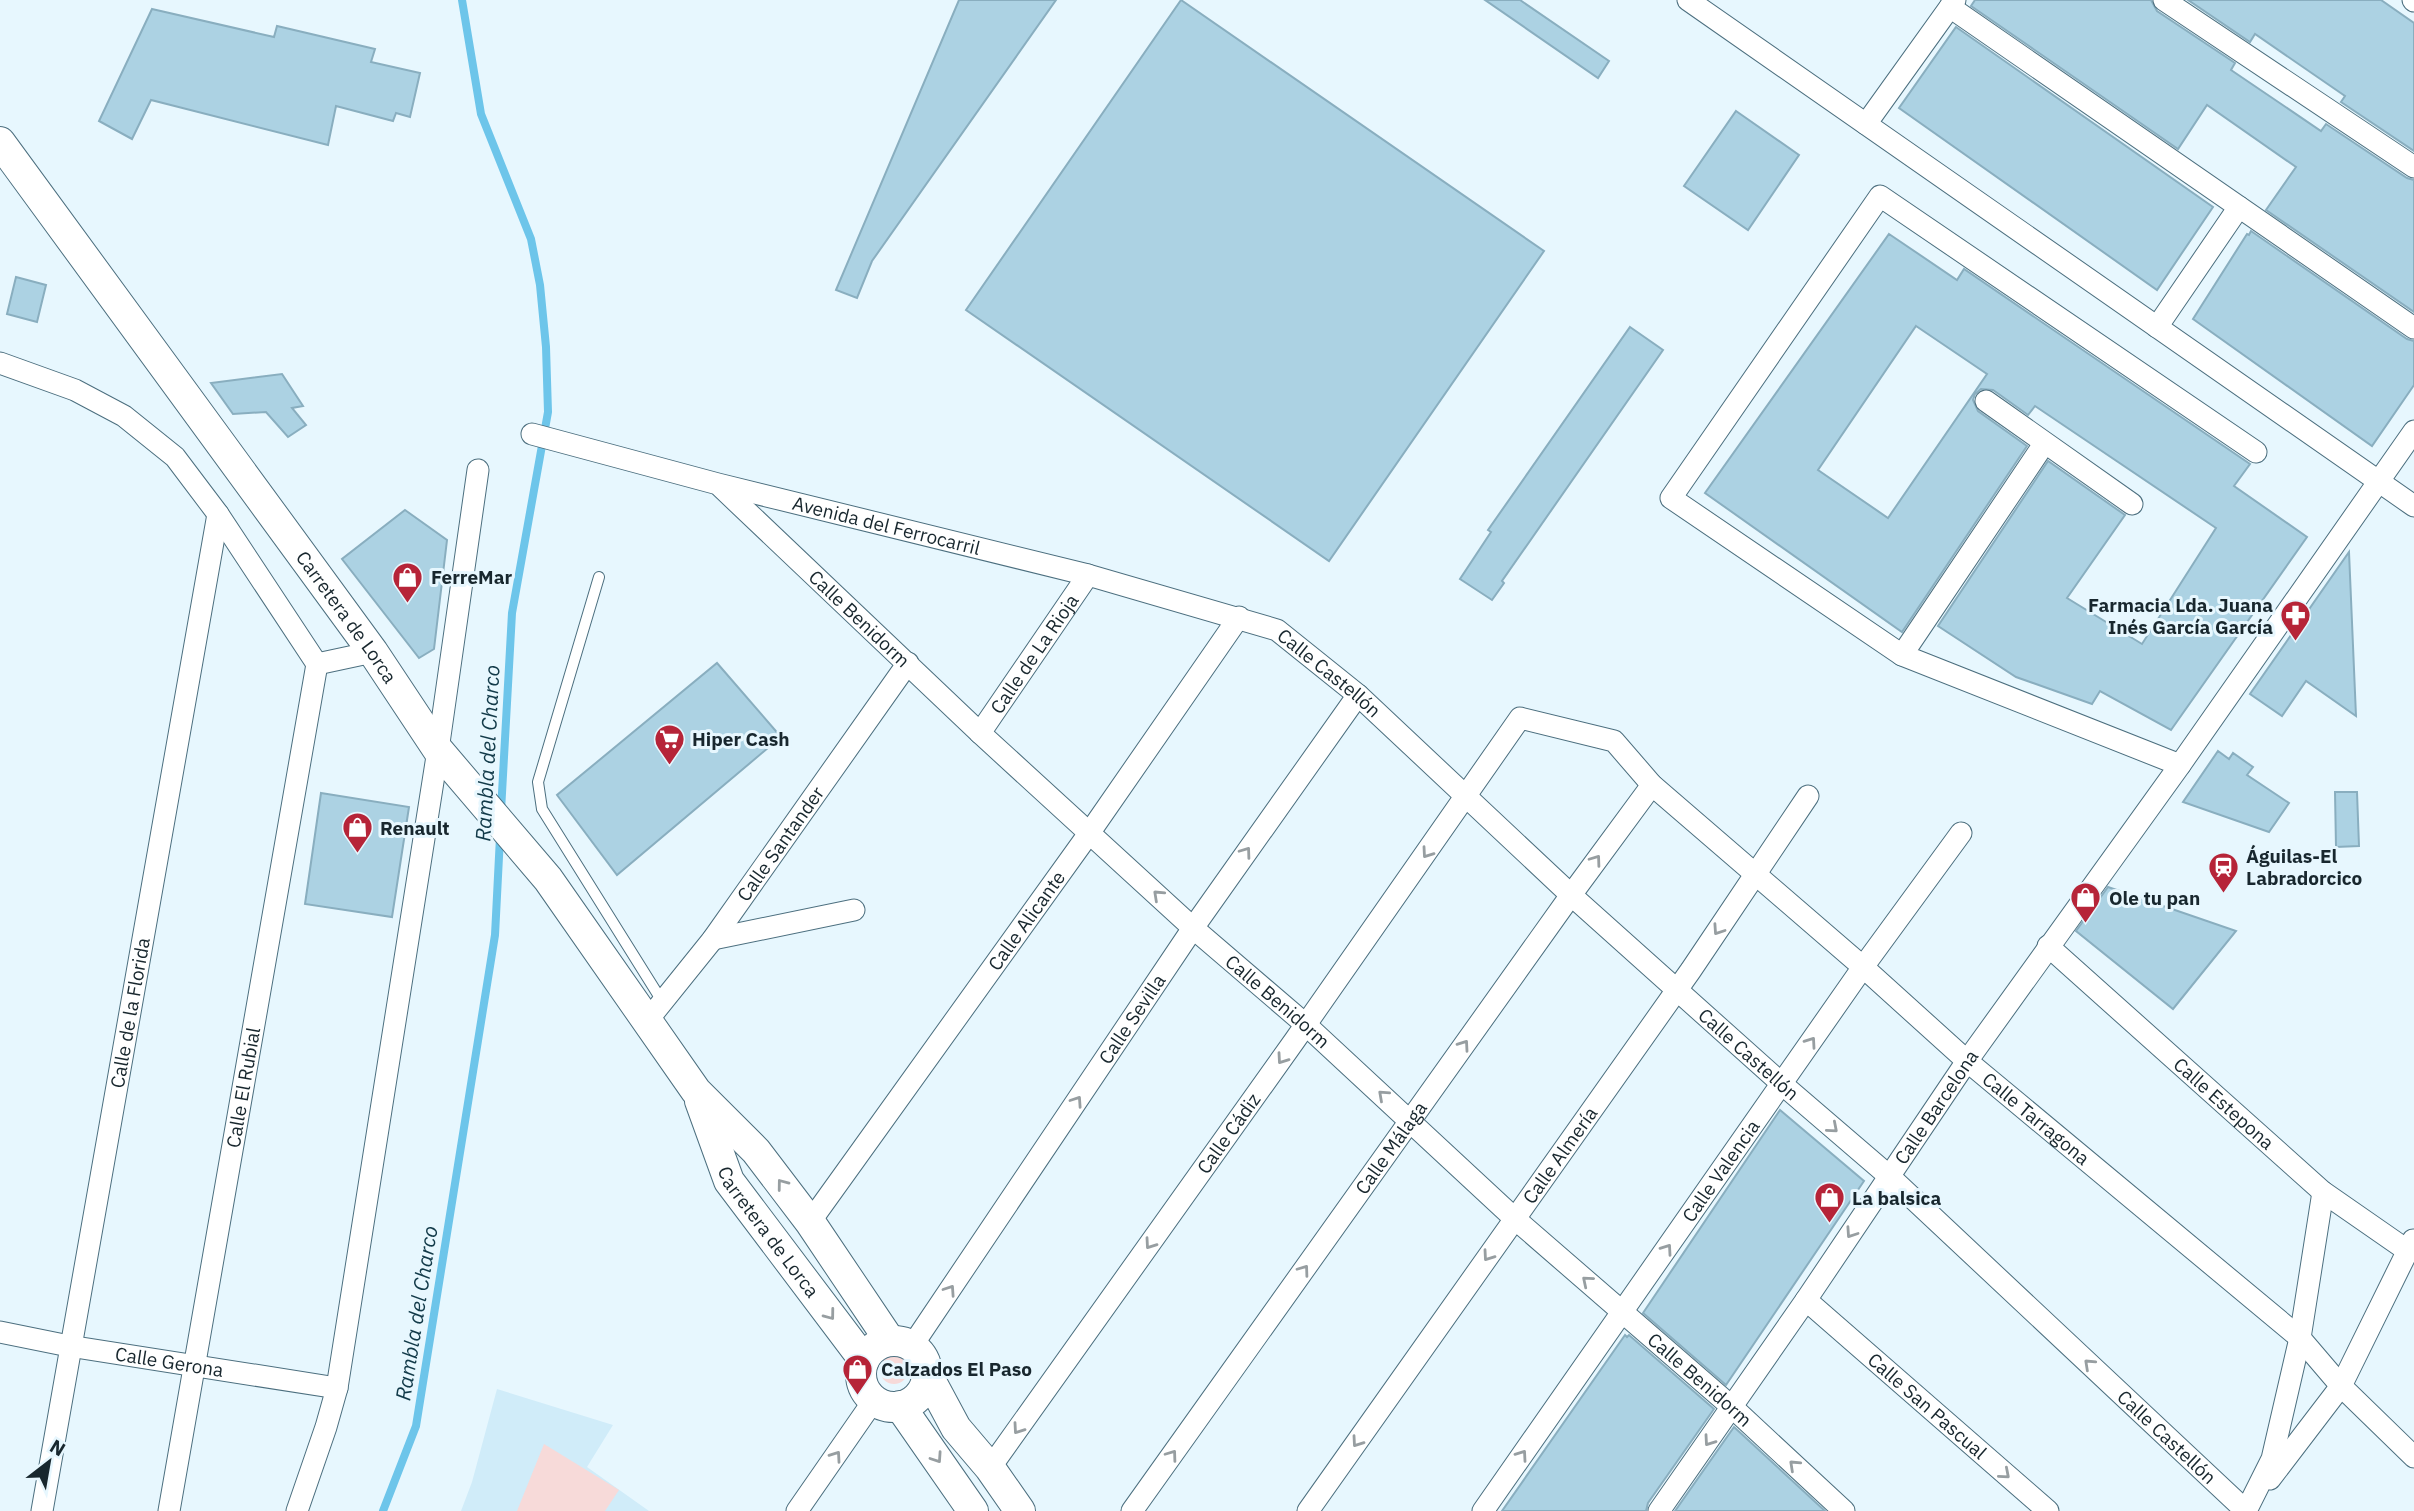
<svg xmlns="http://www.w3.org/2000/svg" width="2414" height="1511" viewBox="0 0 2414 1511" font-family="'IBM Plex Sans',sans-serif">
	<rect width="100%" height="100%" fill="#e7f7fe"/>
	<!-- built -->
	<path fill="#d0ecf9" d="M 497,1389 L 613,1425 L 587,1467 L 649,1511 L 461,1511 L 472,1482 Z"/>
	<!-- green -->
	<g fill="#f7dad9">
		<circle cx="894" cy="1370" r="14"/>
		<path d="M 544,1444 L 619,1490 L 605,1511 L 517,1511 Z"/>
	</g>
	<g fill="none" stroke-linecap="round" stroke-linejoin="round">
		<!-- stream -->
		<g stroke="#6dc5ea" stroke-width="8">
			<path d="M 462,0 L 481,114 L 531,239 L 540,285 L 546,347 L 548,412 L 512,613 L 501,811"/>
			<path d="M 383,1511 L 416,1426 L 495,935 L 500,837"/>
		</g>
	</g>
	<!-- building -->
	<g fill="#acd2e3" stroke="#89aebf" stroke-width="2" fill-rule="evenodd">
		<path d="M 959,0 L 1056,0 L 872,261 L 857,298 L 836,290 Z"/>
		<path d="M 1181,0 L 1544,251 L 1329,561 L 966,310 Z"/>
		<path d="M 1485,0 L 1520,0 L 1609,61 L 1598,78 Z"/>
		<path d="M 1975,0 L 2151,0 L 2157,11 L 2235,63 L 2231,70 L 2321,131 L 2326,124 L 2407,178 L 2414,180 L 2414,312 L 2266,210 L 2296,167 L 2207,105 L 2178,149 L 1971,6 Z"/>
		<path d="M 2188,0 L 2381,0 L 2414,23 L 2414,151 L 2341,102 L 2345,96 L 2255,34 L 2250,42 Z"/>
		<path d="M 152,9 L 274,37 L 277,26 L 375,49 L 371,62 L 420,73 L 410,117 L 396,113 L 393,121 L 336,106 L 328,145 L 151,100 L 132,139 L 99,121 Z"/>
		<path d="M 1956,27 L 2213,207 L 2157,290 L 1899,108 Z"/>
		<path d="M 1736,111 L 1799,155 L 1748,230 L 1684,186 Z"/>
		<path d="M 2251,231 L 2407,339 L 2414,341 L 2414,385 L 2372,446 L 2193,319 L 2247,234 L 2249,235 Z"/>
		<path d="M 1889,234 L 1957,280 L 1964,269 L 2250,464 L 2234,486 L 2307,537 L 2171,730 L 2100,691 L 2092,704 L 2016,677 L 1938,626 L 2048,461 L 2125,515 L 2067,598 L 2142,644 L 2216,528 L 2035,406 L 2028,415 L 1993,390 L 1981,389 L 1975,394 L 1973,400 L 1978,411 L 2027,446 L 1902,632 L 1705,493 ZM 1916,326 L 1987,374 L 1888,518 L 1818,470 Z"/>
		<path d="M 16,277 L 46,285 L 37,322 L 7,314 Z"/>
		<path d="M 1630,327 L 1663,350 L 1502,581 L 1504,583 L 1492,600 L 1460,579 L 1491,532 L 1488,530 Z"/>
		<path d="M 282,374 L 303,406 L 292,408 L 306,425 L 288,437 L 266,412 L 233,414 L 211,383 Z"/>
		<path d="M 405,510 L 447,540 L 434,649 L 419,658 L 342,559 Z"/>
		<path d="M 2349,552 L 2356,716 L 2306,681 L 2282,716 L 2250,694 Z"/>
		<path d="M 717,663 L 781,737 L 617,875 L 557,795 Z"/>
		<path d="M 2218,751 L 2229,759 L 2233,753 L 2253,767 L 2247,775 L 2289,803 L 2269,832 L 2183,802 Z"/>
		<path d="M 2335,792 L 2357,792 L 2359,846 L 2336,847 Z"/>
		<path d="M 321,793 L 409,807 L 392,917 L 305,904 Z"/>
		<path d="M 2108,887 L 2236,931 L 2173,1009 L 2076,931 Z"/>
		<path d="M 1780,1110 L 1864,1181 L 1726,1385 L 1643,1313 Z"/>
		<path d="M 1625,1335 L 1627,1337 L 1629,1335 L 1714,1409 L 1648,1503 L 1646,1511 L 1502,1511 Z"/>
		<path d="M 1734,1427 L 1825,1511 L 1675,1511 Z"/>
	</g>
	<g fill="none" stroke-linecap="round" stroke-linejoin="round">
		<defs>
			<path id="service" d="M 599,577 L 538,782 L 542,809 L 662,1001"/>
			<g id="minor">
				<path d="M 1688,0 L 2414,506"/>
				<path d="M 2164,0 L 2414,167"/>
				<path d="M 2413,0 L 2414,1"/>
				<path d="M 1950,7 L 2414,328"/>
				<path d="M 1866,124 L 1955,0"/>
				<path d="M 2157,327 L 2239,207"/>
				<path d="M 0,363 L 75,390 L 124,416 L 175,457 L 218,514 L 317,664"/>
				<path d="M 1986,401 L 2132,504"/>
				<path id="s1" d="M 532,434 L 718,484 L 1088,575 L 1277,630 L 1358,695 L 1571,895 L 1782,1084 L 1889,1176 L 2246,1511"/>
				<path d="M 2044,444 L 1902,655 L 2180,765"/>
				<path id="s2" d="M 721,487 L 980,733 L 1193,928 L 1305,1024 L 1514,1218 L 1732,1407 L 1844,1511"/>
				<path d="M 1902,655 L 1671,498 L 1880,196 L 2256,452"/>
				<path d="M 317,664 L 373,652"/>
				<path id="s3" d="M 980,733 L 1088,575"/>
				<path d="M 713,939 L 854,910"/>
				<path id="s4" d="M 2048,946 L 2323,1192 L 2408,1251"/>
				<path id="s5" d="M 647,1021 L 713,939 L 908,663"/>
				<path id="s6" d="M 810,1222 L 1090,832 L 1239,617"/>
				<path id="s7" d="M 1806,1300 L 2048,1511"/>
				<path id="s8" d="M 0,1332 L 69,1346 L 337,1388"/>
				<path id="s9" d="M 912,1346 L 1193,928 L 1358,695"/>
				<path id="s10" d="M 990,1468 L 1295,1040 L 1520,718 L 1614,741 L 1652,785 L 1863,967 L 1967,1061 L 2300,1338 L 2341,1386 L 2414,1457"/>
				<path d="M 2270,1479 L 2341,1386 L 2413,1240"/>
				<path id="s11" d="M 42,1511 L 218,514"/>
				<path id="s12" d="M 169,1511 L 317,664"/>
				<path d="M 297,1511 L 326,1427 L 337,1388 L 438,750 L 478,470"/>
				<path d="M 797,1511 L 874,1400"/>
				<path id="s13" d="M 1132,1511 L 1571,895 L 1652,785"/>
				<path id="s14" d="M 1308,1511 L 1691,970 L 1808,796"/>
				<path id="s15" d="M 1483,1511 L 1863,967 L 1961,833"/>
				<path id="s16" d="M 1659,1511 L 1806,1300 L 1967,1061 L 2180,765 L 2414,431"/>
				<path d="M 2246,1511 L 2272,1459 L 2300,1338 L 2323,1192"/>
			</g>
			<g id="secondary">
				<path id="s17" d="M 0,142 L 373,652 L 438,750 L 548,879 L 696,1091 L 756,1151 L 810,1222 L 890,1341"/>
				<path id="s18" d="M 700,1101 L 729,1181 L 864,1360"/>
				<circle cx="894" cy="1374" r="33"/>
				<path d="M 927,1374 L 956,1428 L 990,1468 L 1020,1511"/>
				<path d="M 900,1406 L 973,1511"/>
			</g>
		</defs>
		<!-- service casing -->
		<use href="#service" stroke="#4c6f7f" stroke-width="12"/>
		<!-- minor casing -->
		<use href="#minor" stroke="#4c6f7f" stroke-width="23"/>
		<!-- secondary casing -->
		<use href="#secondary" stroke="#4c6f7f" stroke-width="32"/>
		<!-- service -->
		<use href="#service" stroke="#fff" stroke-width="10"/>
		<!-- minor -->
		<use href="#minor" stroke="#fff" stroke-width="21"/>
		<!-- secondary -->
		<use href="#secondary" stroke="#fff" stroke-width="30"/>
	</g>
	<!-- one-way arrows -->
	<defs><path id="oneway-chevron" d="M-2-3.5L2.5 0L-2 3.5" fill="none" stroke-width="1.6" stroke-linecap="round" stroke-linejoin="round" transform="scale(1.75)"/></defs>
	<g stroke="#979ea1">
		<use href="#oneway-chevron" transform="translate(1246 852) rotate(-54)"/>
		<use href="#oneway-chevron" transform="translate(1427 853) rotate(125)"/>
		<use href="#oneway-chevron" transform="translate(1596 860) rotate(-54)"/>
		<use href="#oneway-chevron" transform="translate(1158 895) rotate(-137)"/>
		<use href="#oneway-chevron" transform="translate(1718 930) rotate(124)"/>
		<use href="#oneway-chevron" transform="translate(1811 1042) rotate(-55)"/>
		<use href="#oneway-chevron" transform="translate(1464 1045) rotate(-55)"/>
		<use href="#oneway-chevron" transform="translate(1282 1059) rotate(125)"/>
		<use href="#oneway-chevron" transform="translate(1383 1095) rotate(-138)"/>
		<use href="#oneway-chevron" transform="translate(1077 1101) rotate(-56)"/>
		<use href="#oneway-chevron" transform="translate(1833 1128) rotate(41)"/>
		<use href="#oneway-chevron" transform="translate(782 1184) rotate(-127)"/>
		<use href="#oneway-chevron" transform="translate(1851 1233) rotate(124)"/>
		<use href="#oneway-chevron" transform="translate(1150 1244) rotate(125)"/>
		<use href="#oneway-chevron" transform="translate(1667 1249) rotate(-55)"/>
		<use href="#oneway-chevron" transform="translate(1488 1256) rotate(125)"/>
		<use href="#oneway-chevron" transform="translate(1304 1270) rotate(-54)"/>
		<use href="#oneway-chevron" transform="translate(1587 1281) rotate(-140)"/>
		<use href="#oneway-chevron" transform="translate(950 1290) rotate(-56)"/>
		<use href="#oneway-chevron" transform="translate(830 1315) rotate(53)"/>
		<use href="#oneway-chevron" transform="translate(2089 1364) rotate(-137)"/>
		<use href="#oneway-chevron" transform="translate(1018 1429) rotate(125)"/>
		<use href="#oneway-chevron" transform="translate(1709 1441) rotate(125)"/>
		<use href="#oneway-chevron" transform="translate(1357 1442) rotate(125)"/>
		<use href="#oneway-chevron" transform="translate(1172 1455) rotate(-54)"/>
		<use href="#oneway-chevron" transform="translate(1522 1455) rotate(-55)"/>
		<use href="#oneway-chevron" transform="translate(836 1456) rotate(-55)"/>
		<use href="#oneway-chevron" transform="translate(937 1458) rotate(56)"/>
		<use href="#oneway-chevron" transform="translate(1794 1465) rotate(-137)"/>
		<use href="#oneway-chevron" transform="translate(2005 1474) rotate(41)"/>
	</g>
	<!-- icons -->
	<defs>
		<symbol id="shop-pin" viewBox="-11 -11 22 30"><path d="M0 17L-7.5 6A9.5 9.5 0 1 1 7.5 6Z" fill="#b62438" stroke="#e7f7fe"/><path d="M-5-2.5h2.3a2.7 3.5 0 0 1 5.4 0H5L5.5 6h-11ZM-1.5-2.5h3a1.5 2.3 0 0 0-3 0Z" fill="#fff"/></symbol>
		<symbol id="pharmacy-pin" viewBox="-11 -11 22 30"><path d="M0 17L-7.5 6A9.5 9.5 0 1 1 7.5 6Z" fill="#b62438" stroke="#e7f7fe"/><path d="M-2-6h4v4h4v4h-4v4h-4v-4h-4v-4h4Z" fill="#fff"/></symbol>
		<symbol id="supermarket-pin" viewBox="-11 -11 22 30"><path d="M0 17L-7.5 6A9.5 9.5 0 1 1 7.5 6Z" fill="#b62438" stroke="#e7f7fe"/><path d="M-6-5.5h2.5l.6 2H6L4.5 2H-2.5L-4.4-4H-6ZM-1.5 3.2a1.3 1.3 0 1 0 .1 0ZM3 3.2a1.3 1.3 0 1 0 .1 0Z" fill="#fff"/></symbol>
		<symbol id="station-pin" viewBox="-11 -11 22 30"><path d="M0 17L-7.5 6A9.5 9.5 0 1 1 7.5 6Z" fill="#b62438" stroke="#e7f7fe"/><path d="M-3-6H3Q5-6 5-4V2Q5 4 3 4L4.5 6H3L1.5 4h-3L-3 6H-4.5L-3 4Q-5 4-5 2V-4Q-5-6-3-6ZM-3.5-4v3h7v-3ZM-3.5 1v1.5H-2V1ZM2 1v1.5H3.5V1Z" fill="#fff"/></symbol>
	</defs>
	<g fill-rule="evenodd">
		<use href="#shop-pin" x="390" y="560" width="35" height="47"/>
		<use href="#pharmacy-pin" x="2278" y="598" width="35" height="47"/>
		<use href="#supermarket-pin" x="652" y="722" width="35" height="47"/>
		<use href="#shop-pin" x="340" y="810" width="35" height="47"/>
		<use href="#station-pin" x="2206" y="850" width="35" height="47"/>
		<use href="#shop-pin" x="2068" y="880" width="35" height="47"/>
		<use href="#shop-pin" x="1812" y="1180" width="35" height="47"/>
		<use href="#shop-pin" x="840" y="1352" width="35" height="47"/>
	</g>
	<g text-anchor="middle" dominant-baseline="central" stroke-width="6" stroke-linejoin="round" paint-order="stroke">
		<!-- street labels -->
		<g font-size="19" fill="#18272e" stroke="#e7f7fe">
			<text stroke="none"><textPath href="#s1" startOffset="366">Avenida del Ferrocarril</textPath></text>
			<text stroke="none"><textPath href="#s17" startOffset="588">Carretera de Lorca</textPath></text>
			<text stroke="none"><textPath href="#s2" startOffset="191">Calle Benidorm</textPath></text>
			<text stroke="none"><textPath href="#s3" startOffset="96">Calle de La Rioja</textPath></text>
			<text stroke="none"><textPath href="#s1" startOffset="838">Calle Castellón</textPath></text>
			<text stroke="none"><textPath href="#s5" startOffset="222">Calle Santander</textPath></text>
			<text stroke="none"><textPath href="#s6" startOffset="371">Calle Alicante</textPath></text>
			<text stroke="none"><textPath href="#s2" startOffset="758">Calle Benidorm</textPath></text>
			<text stroke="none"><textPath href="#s11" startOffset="506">Calle de la Florida</textPath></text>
			<text stroke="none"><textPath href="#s9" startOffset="394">Calle Sevilla</textPath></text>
			<text stroke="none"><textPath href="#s1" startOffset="1405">Calle Castellón</textPath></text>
			<text stroke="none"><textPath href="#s12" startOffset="430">Calle El Rubial</textPath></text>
			<text stroke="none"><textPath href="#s4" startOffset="236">Calle Estepona</textPath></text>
			<text stroke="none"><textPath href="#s16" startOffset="490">Calle Barcelona</textPath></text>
			<text stroke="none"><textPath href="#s10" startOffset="1582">Calle Tarragona</textPath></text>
			<text stroke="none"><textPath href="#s10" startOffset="411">Calle Cádiz</textPath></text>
			<text stroke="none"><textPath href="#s13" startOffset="446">Calle Málaga</textPath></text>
			<text stroke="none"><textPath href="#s14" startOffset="436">Calle Almería</textPath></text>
			<text stroke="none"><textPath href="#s15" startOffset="415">Calle Valencia</textPath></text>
			<text stroke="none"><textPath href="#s18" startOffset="149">Carretera de Lorca</textPath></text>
			<text stroke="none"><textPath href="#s8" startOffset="172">Calle Gerona</textPath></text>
			<text stroke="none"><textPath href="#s2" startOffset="1325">Calle Benidorm</textPath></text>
			<text stroke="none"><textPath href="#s7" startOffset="161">Calle San Pascual</textPath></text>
			<text stroke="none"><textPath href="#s1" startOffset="1972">Calle Castellón</textPath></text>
		</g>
		<!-- poi labels -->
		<g font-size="19" font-weight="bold" fill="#18272e" stroke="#e7f7fe" text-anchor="start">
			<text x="431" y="577">FerreMar</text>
			<text x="2273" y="605" text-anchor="end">Farmacia Lda. Juana<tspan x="2273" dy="22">Inés García García</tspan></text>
			<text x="692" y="739">Hiper Cash</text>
			<text x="380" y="828">Renault</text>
			<text x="2246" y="856">Águilas-El<tspan x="2246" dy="22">Labradorcico</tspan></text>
			<text x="2109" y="898">Ole tu pan</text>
			<text x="1852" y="1198">La balsica</text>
			<text x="881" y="1369">Calzados El Paso</text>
		</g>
		<!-- water labels -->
		<g font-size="21" font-style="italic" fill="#123a49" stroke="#e7f7fe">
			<text transform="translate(487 753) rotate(-87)">Rambla del Charco</text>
			<text transform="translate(416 1313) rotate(-81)">Rambla del Charco</text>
		</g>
	</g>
	<!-- north arrow -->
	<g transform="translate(49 1462) rotate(31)" stroke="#e7f7fe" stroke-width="5" paint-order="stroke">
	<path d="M0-5L12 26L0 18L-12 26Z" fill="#18272e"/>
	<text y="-10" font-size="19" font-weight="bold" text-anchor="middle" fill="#18272e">N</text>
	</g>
</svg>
